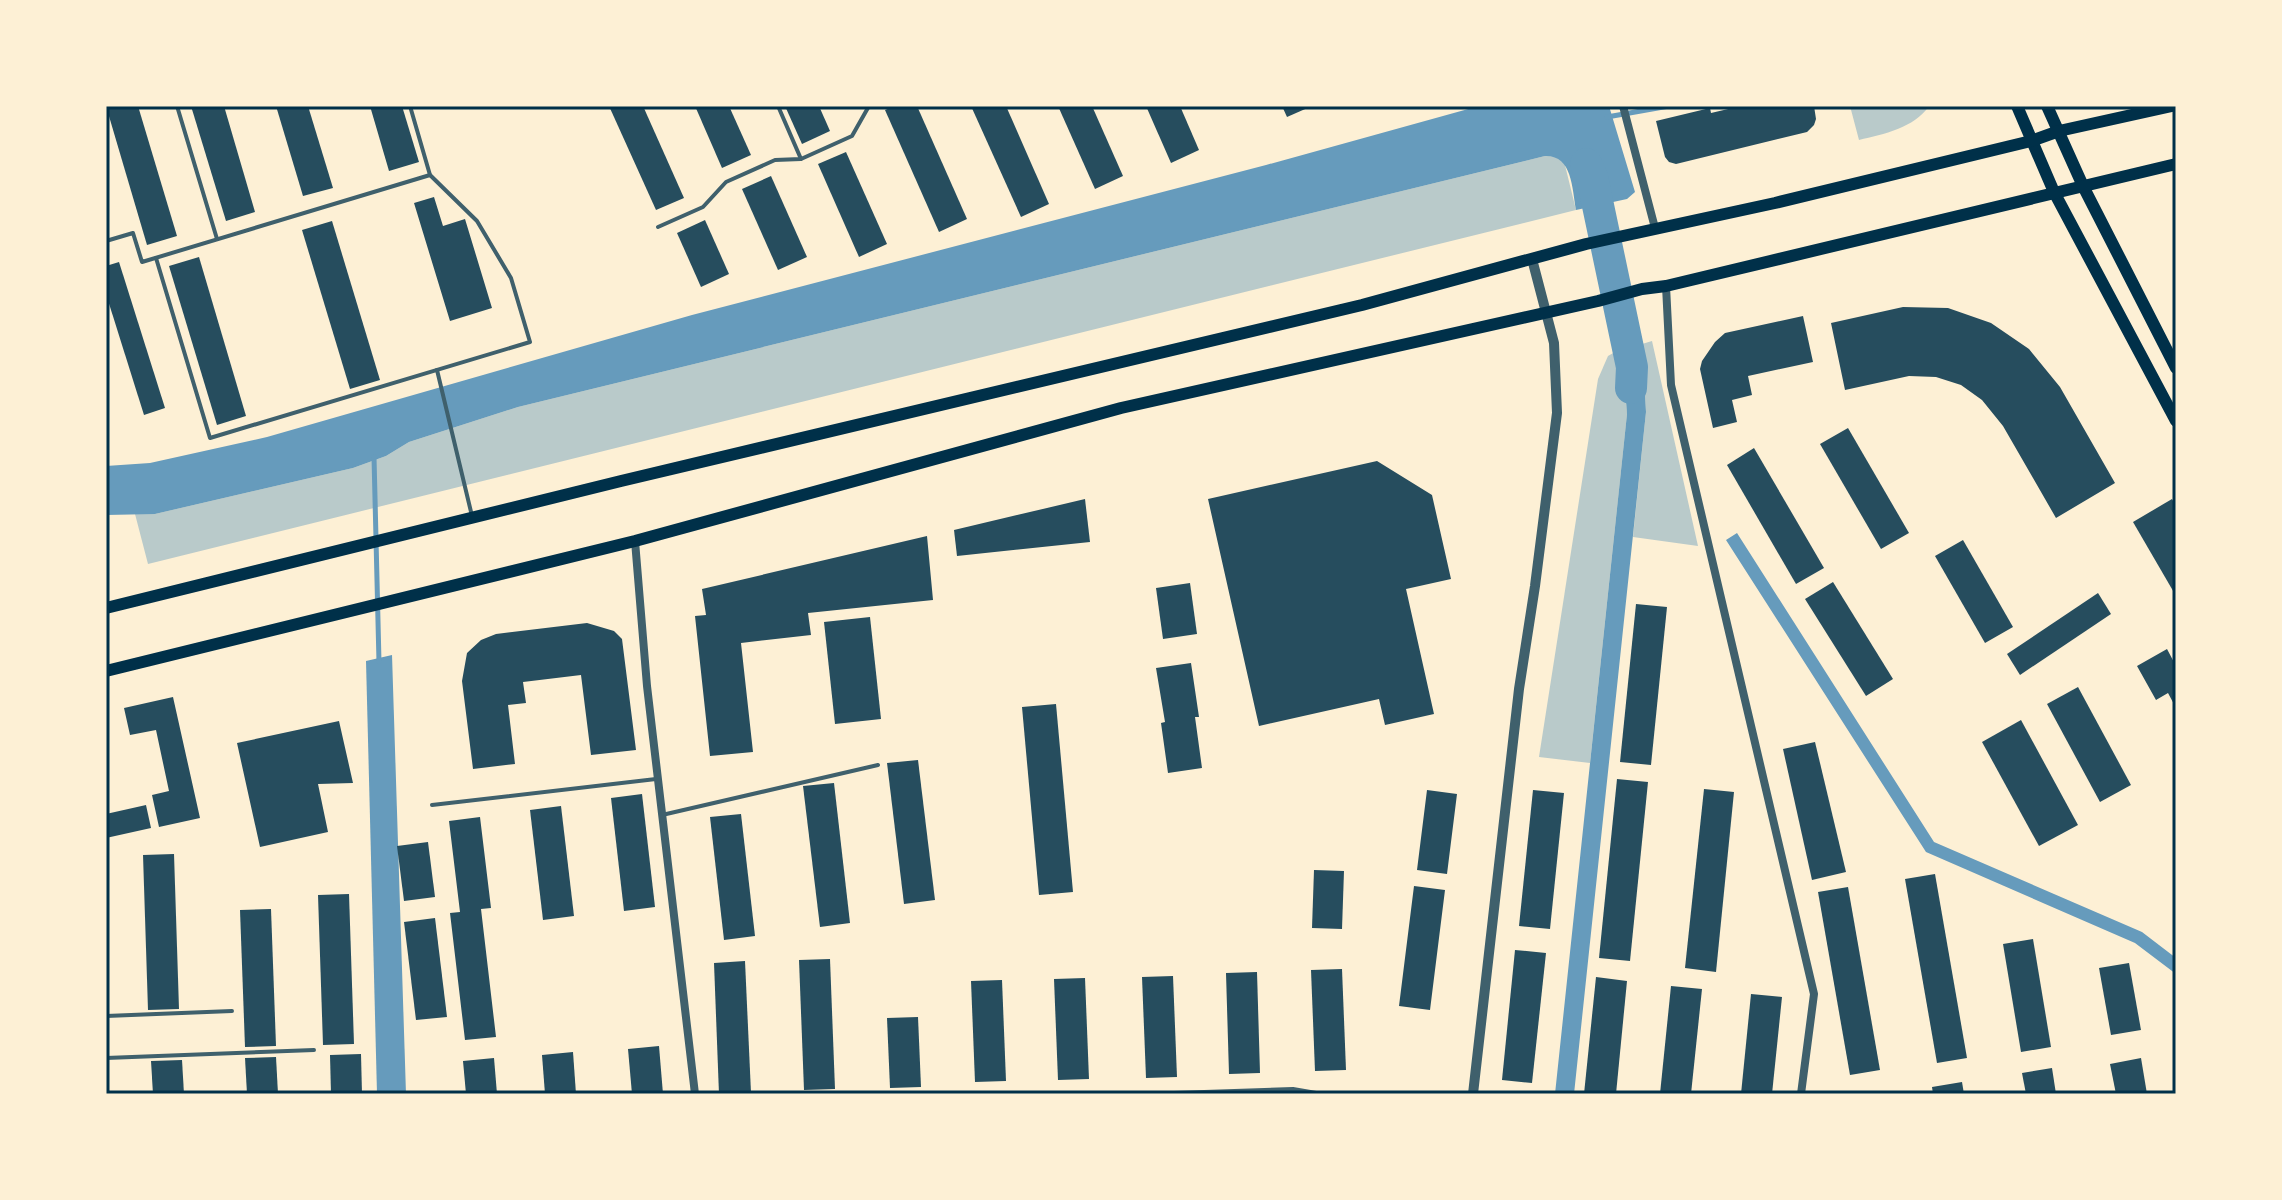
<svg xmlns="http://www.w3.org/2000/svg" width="2282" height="1200" viewBox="0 0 2282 1200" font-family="'Times New Roman',serif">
	<rect width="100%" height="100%" fill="#fdf0d5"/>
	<!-- green -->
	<g fill="#b9caca">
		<path d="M 1850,106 L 1929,106 C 1914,128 1884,134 1859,140 Z"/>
		<path d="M 1556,155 L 1564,161 L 1576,210 L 148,564 L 135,514 L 155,514 L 353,468 L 386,456 L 409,442 L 518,407 L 1545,156 Z"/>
		<path d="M 1652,341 L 1698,546 L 1633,537 L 1646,412 L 1642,344 Z"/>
		<path d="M 1622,348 L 1627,414 L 1590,763 L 1539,757 L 1598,379 L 1608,356 Z"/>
	</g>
	<!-- water -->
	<g fill="#669bbc">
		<path d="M 1479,106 L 1609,106 L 1635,192 L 1627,199 L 1576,210 C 1572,187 1572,155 1545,156 L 518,407 L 409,442 L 386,456 L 353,468 L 155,514 L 106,515 L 106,466 L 150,463 L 267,437 L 692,315 L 1266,165 Z"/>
		<path d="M 1642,344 L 1646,412 L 1574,1094 L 1555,1094 L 1627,414 L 1622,348 Z"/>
		<path d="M 1737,533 L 1934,842 L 2142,932 L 2176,958 L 2176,974 L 2135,943 L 1926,852 L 1726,540 Z"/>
		<path d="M 392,655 L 406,1094 L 377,1094 L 366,661 Z"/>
	</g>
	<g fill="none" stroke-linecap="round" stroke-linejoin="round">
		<!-- stream -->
		<g stroke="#669bbc" stroke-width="5">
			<path d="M 1607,117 L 1669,106"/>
			<path d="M 374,457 L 379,662"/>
		</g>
		<!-- river -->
		<path stroke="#669bbc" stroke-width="32" d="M 1586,164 L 1592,177 L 1632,367 L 1631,388"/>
	</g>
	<!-- building -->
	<g fill="#264d5e">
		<path d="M 106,106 L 138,106 L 177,236 L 147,245 Z"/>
		<path d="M 191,106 L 224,106 L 255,212 L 226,221 Z"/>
		<path d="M 276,106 L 308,106 L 333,188 L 303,196 Z"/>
		<path d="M 370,106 L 402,106 L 419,162 L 389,171 Z"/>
		<path d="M 609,106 L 643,106 L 684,198 L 656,210 Z"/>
		<path d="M 695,106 L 729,106 L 751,155 L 722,168 Z"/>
		<path d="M 785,106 L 819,106 L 830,131 L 802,144 Z"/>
		<path d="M 895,106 L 917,106 L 967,219 L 939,232 L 885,110 Z"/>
		<path d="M 971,106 L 1006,106 L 1049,204 L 1021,217 Z"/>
		<path d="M 1058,106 L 1092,106 L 1123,176 L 1095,189 Z"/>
		<path d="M 1146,106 L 1180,106 L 1199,150 L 1171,163 Z"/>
		<path d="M 1282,106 L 1312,106 L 1287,117 Z"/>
		<path d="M 1741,106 L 1814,106 L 1816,119 L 1814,125 L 1807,132 L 1676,164 L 1669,162 L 1665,157 L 1656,121 L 1710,108 L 1711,113 Z"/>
		<path d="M 846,152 L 887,244 L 859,257 L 818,164 Z"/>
		<path d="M 771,176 L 807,257 L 778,270 L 742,189 Z"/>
		<path d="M 434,197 L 443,226 L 465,219 L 492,308 L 450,321 L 414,203 Z"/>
		<path d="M 705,220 L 729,274 L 701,287 L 677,233 Z"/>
		<path d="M 332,221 L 380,380 L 350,389 L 302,230 Z"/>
		<path d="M 199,257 L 246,416 L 217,425 L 169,266 Z"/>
		<path d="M 119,262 L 165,408 L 144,415 L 106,294 L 106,266 Z"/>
		<path d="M 1903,307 L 1948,308 L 1991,323 L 2029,349 L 2060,387 L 2115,483 L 2056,518 L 2003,426 L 1982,400 L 1961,385 L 1936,377 L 1909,376 L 1845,390 L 1831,323 Z"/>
		<path d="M 1803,316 L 1813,362 L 1748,376 L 1752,395 L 1732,400 L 1737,422 L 1713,428 L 1700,369 L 1702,361 L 1715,342 L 1725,333 Z"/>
		<path d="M 1848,428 L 1909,533 L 1881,549 L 1820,444 Z"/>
		<path d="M 1754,448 L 1824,568 L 1796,584 L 1727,465 Z"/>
		<path d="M 1377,461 L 1432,495 L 1451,579 L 1406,589 L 1434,714 L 1385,725 L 1379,699 L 1259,726 L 1208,499 Z"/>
		<path d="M 1085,499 L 1090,542 L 957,556 L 954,530 Z"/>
		<path d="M 2172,499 L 2176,506 L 2176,596 L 2133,522 Z"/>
		<path d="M 927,536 L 933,600 L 808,613 L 811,635 L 741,643 L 753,752 L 710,756 L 695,616 L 706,615 L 702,589 Z"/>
		<path d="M 1963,540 L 2013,627 L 1985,643 L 1935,556 Z"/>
		<path d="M 1833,582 L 1893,679 L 1866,696 L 1805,599 Z"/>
		<path d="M 1190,583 L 1197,634 L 1163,639 L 1156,588 Z"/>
		<path d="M 2098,593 L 2111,614 L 2020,675 L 2007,654 Z"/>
		<path d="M 1636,604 L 1667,607 L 1651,765 L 1620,762 Z"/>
		<path d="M 870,617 L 881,719 L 835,724 L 824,622 Z"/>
		<path d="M 587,623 L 614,631 L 622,639 L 636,750 L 591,755 L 581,675 L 523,682 L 526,703 L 508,705 L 515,764 L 473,769 L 462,681 L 467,653 L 481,640 L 496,634 Z"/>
		<path d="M 2167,649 L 2176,666 L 2176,708 L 2168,693 L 2156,700 L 2137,666 Z"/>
		<path d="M 1191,663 L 1199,717 L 1195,717 L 1202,768 L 1168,773 L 1161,723 L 1165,722 L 1156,668 Z"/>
		<path d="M 2078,687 L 2131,785 L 2100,802 L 2047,704 Z"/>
		<path d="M 173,697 L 200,818 L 159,827 L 152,795 L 169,791 L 156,730 L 130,735 L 124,708 Z"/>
		<path d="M 1056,704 L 1073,892 L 1039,895 L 1022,707 Z"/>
		<path d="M 2021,720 L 2078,825 L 2039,846 L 1982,742 Z"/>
		<path d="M 339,721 L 353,783 L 318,784 L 328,832 L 260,847 L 237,743 Z"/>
		<path d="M 1815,742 L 1846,872 L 1812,880 L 1783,749 Z"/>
		<path d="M 918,760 L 935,900 L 904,904 L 887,763 Z"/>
		<path d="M 1617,779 L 1648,782 L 1630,961 L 1599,958 Z"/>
		<path d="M 834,783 L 850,923 L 820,927 L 803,786 Z"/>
		<path d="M 1704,789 L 1734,792 L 1716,972 L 1685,968 Z"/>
		<path d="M 1427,790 L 1457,794 L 1447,874 L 1417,870 Z"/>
		<path d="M 1533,790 L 1564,793 L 1550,929 L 1519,926 Z"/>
		<path d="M 642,794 L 655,907 L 624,911 L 611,798 Z"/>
		<path d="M 146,805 L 151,828 L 106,838 L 106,814 Z"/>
		<path d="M 561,806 L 574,916 L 543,920 L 530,810 Z"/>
		<path d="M 741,814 L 755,936 L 724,940 L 710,817 Z"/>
		<path d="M 480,817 L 491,908 L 481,909 L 496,1037 L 465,1040 L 450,913 L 460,912 L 449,821 Z"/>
		<path d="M 428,842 L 435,897 L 404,901 L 397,846 Z"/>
		<path d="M 174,854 L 179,1009 L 148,1010 L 143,855 Z"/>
		<path d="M 1314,870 L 1344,871 L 1342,929 L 1312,928 Z"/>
		<path d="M 1935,874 L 1967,1058 L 1937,1063 L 1905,879 Z"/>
		<path d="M 1414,886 L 1445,890 L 1430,1010 L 1399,1006 Z"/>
		<path d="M 1848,887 L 1880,1070 L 1850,1075 L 1818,892 Z"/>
		<path d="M 349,894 L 354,1044 L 323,1045 L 318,895 Z"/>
		<path d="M 271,909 L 276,1046 L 245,1047 L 240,910 Z"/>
		<path d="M 435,918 L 447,1017 L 416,1020 L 404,922 Z"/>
		<path d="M 2033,939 L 2051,1047 L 2021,1052 L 2003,944 Z"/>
		<path d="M 1515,950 L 1546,953 L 1532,1083 L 1502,1080 Z"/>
		<path d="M 830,959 L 835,1089 L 804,1090 L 799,960 Z"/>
		<path d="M 745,961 L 751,1093 L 719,1094 L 714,963 Z"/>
		<path d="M 2129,963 L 2141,1030 L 2111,1035 L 2099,968 Z"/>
		<path d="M 1342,969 L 1346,1070 L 1315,1071 L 1311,970 Z"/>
		<path d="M 1257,972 L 1260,1073 L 1229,1074 L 1226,973 Z"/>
		<path d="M 1173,976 L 1177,1077 L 1146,1078 L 1142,977 Z"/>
		<path d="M 1596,977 L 1627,981 L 1616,1094 L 1584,1094 Z"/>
		<path d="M 1085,978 L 1089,1079 L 1058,1080 L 1054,979 Z"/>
		<path d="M 1002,980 L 1006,1081 L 975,1082 L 971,981 Z"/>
		<path d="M 1671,986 L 1702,989 L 1691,1094 L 1660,1094 Z"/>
		<path d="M 1751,994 L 1782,997 L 1772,1094 L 1741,1094 Z"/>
		<path d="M 918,1017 L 921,1087 L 890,1088 L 887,1018 Z"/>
		<path d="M 659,1046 L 663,1094 L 632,1094 L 628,1049 Z"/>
		<path d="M 573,1052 L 576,1094 L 545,1094 L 542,1055 Z"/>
		<path d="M 361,1054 L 362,1094 L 331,1094 L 330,1055 Z"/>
		<path d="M 276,1057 L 278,1094 L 247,1094 L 245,1058 Z"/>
		<path d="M 494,1058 L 497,1094 L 466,1094 L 463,1061 Z"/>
		<path d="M 2141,1058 L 2147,1094 L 2116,1094 L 2110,1064 Z"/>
		<path d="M 182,1060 L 184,1094 L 153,1094 L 151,1061 Z"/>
		<path d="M 2052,1068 L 2056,1094 L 2026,1094 L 2022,1073 Z"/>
		<path d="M 1962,1082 L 1964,1094 L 1933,1094 L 1932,1087 Z"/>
	</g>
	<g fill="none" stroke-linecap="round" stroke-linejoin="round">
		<!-- service -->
		<g stroke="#3f606c" stroke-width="4">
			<path d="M 177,106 L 217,239"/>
			<path d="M 778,106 L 801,159"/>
			<path d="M 1340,106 L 1342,106"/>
			<path d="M 658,227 L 703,207 L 726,182 L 775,160 L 801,159 L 852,136 L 869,106"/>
			<path d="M 106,241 L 133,233 L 142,262 L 430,175"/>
			<path d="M 156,258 L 210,438 L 530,342 L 511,278 L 477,221 L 430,175 L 410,106"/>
			<path d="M 437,370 L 472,516"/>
			<path d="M 432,805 L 656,779"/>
			<path d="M 662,815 L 878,765"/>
			<path d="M 106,1016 L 232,1011"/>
			<path d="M 106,1058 L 314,1050"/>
			<path d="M 1144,1094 L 1293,1089 L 1322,1094"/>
		</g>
		<!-- minor -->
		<g stroke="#3f606c" stroke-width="8">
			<path d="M 1623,106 L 1655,228"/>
			<path d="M 1666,286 L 1671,385 L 1814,994 L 1801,1094"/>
			<path d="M 635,541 L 647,686 L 695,1094"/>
		</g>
		<!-- tertiary -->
		<path stroke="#3f606c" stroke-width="10" d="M 1473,1094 L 1519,689 L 1535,586 L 1557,413 L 1554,343 L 1532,259"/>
		<!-- primary -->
		<g stroke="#003049" stroke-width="12">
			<path d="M 2017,106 L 2054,192 L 2176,421"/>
			<path d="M 2047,106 L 2083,186 L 2176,368"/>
			<path d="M 106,608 L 621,481 L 1362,305 L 1586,244 L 1775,203 L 2031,141 L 2059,131 L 2172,106"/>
			<path d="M 106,671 L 635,541 L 1121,408 L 1598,301 L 1642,289 L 1666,286 L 2176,164"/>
		</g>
	</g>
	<!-- border -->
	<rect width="2282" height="1200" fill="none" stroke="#fdf0d5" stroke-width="216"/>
	<rect x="108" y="108" width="2066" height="984" fill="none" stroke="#003049" stroke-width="3"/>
</svg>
